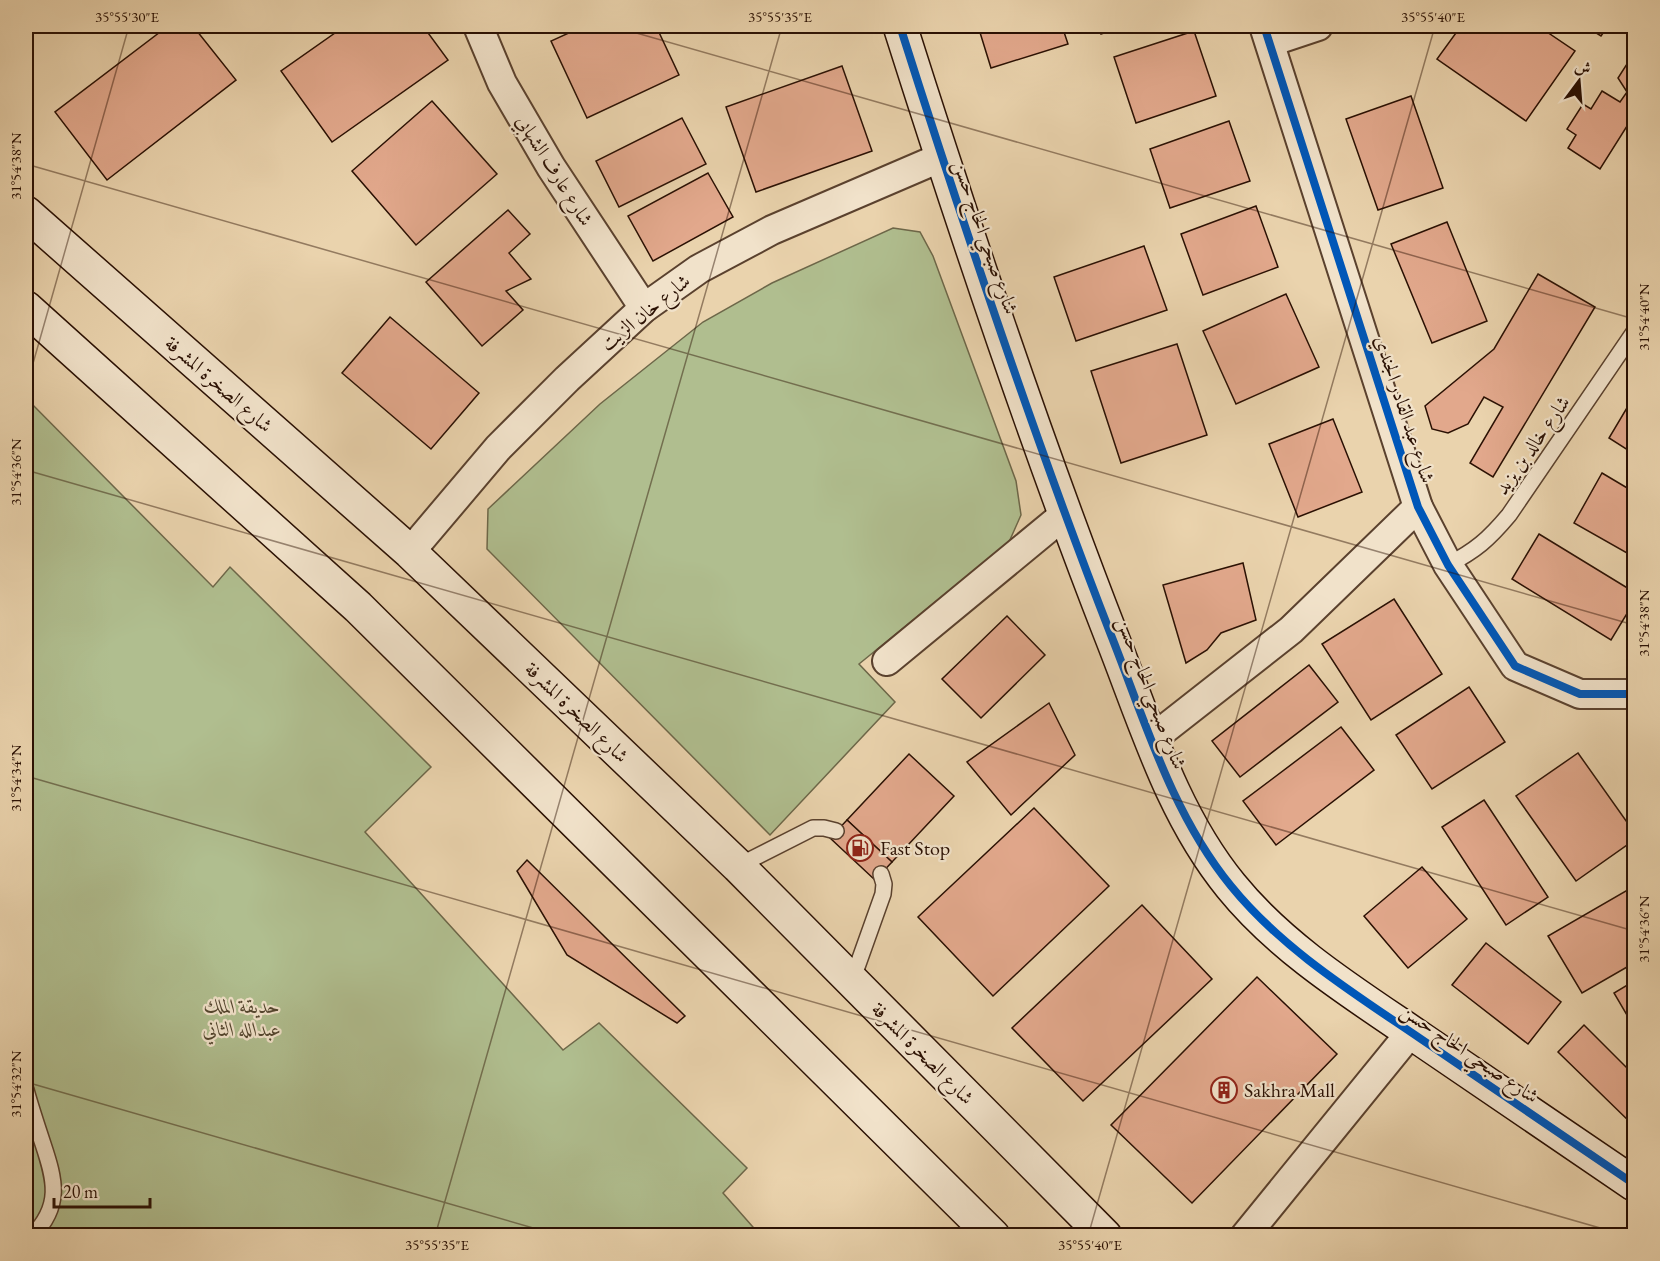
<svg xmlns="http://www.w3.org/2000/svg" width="1660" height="1261" viewBox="0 0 1660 1261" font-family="'EB Garamond',Amiri,serif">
	<rect width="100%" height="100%" fill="#ead3ad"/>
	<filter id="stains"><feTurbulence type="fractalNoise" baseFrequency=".00333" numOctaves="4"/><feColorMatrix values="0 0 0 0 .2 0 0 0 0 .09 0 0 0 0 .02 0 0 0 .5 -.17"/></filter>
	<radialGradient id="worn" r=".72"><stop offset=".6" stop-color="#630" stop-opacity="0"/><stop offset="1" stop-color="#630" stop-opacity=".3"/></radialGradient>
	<!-- green -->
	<g fill="#b0be8f" stroke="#6d6749" stroke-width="1.5">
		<path d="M 893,228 L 920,232 L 933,256 L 1016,481 L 1021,515 L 1009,542 L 859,664 L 895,702 L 770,835 L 487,549 L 488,509 L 600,404 L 703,322 L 772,283 Z"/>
		<path d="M 26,398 L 213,587 L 230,567 L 431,767 L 365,832 L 563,1050 L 599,1023 L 747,1168 L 723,1193 L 760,1235 L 26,1235 Z"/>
	</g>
	<!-- building -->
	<g fill="#e2a88c" stroke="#2a1003" stroke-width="1.5">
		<path d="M 168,26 L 193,26 L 236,80 L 107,180 L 55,112 Z"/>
		<path d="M 345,26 L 423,26 L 448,60 L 332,142 L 281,71 Z"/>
		<path d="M 584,26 L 656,26 L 679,75 L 587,118 L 551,41 Z"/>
		<path d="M 978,26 L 1062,26 L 1068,44 L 991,68 Z"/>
		<path d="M 1098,26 L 1124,26 L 1101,34 Z"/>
		<path d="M 1461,26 L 1538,26 L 1575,51 L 1526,121 L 1437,59 Z"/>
		<path d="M 1585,26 L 1608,26 L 1601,36 Z"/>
		<path d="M 1194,31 L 1216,96 L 1136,123 L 1114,57 Z"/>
		<path d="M 1634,53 L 1634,97 L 1627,92 L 1618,78 Z"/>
		<path d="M 842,66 L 872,151 L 756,192 L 726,107 Z"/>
		<path d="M 1602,91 L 1620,102 L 1627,92 L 1634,97 L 1634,115 L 1600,169 L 1568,148 L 1576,135 L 1567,129 L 1583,104 L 1591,109 Z"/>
		<path d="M 1411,96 L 1443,188 L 1378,210 L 1346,119 Z"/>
		<path d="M 432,101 L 497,174 L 416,245 L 352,171 Z"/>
		<path d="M 682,118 L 706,164 L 619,207 L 596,161 Z"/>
		<path d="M 1229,121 L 1250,181 L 1170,208 L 1150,149 Z"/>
		<path d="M 708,173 L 733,217 L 653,261 L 628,216 Z"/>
		<path d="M 1256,206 L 1278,267 L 1203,295 L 1181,234 Z"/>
		<path d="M 508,210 L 530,234 L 509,253 L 531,279 L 506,291 L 523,310 L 482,346 L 426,282 Z"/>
		<path d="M 1447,222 L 1487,321 L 1432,343 L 1391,244 Z"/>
		<path d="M 1144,246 L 1167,310 L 1076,341 L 1054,277 Z"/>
		<path d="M 1538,274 L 1595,307 L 1493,477 L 1470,463 L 1503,407 L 1484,397 L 1468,424 L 1448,433 L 1432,429 L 1425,406 L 1494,349 Z"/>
		<path d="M 1286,294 L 1319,367 L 1236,404 L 1203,331 Z"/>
		<path d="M 390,317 L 479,393 L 431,449 L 342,373 Z"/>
		<path d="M 1177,344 L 1207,435 L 1121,463 L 1091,371 Z"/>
		<path d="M 1634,396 L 1634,454 L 1609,438 Z"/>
		<path d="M 1333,419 L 1362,492 L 1298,517 L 1269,444 Z"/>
		<path d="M 1602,473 L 1634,492 L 1634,557 L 1574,523 Z"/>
		<path d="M 1539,534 L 1634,592 L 1634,602 L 1611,640 L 1512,579 Z"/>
		<path d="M 1243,563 L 1256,620 L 1221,633 L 1207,650 L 1186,663 L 1163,585 Z"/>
		<path d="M 1394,599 L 1442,674 L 1371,720 L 1322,644 Z"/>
		<path d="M 1007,616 L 1045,655 L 981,718 L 942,679 Z"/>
		<path d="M 1309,665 L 1338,702 L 1240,777 L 1212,741 Z"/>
		<path d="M 1469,687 L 1505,742 L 1432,789 L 1396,735 Z"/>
		<path d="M 1049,703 L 1075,755 L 1011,815 L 967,762 Z"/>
		<path d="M 1341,727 L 1374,770 L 1276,845 L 1243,801 Z"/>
		<path d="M 1578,753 L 1634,832 L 1634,840 L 1576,881 L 1516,796 Z"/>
		<path d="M 909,754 L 954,796 L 892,862 L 847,820 Z"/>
		<path d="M 1484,800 L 1548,897 L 1506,925 L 1442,827 Z"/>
		<path d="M 1034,808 L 1109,886 L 993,996 L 918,917 Z"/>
		<path d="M 847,820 L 892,862 L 875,880 L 830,838 Z"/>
		<path d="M 527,860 L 685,1016 L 677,1023 L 567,955 L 517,871 Z"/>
		<path d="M 1422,867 L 1467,919 L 1408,968 L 1364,916 Z"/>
		<path d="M 1631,888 L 1634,894 L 1634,963 L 1582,993 L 1548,936 Z"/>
		<path d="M 1142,905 L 1212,979 L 1083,1101 L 1012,1028 Z"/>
		<path d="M 1486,943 L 1561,1002 L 1528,1044 L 1452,985 Z"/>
		<path d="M 1257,977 L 1337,1054 L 1192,1203 L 1111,1125 Z"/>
		<path d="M 1634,981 L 1634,1027 L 1614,993 Z"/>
		<path d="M 1584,1025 L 1634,1075 L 1634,1126 L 1558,1052 Z"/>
	</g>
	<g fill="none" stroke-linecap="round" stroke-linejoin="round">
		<defs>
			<g id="lane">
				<path d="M 1448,565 C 1476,550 1488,540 1509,515 L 1634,332"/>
				<path d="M 738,866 L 813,828 L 824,828 L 836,831"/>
				<path d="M 852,981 L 883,894 L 884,884 L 881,874"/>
				<path d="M 26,1090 C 31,1108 37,1126 43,1144 C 55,1180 62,1206 32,1236"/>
			</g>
			<g id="street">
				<path d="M 478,26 L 502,83 L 551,167 L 644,308"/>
				<path d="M 1264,26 L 1418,507 L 1448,565 L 1515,666 L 1580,694 L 1634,694"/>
				<path d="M 1270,42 L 1318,26"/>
				<path d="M 410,552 L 498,448 L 567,379 L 644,308 L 699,269 L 772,230 L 942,157"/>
				<path d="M 887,661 L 1064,515"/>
				<path d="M 1152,739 L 1291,630 L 1418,507"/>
				<path d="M 1245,1236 L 1411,1032"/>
			</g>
			<g id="secondary">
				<path d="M 900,26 C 965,231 1033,435 1111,635 C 1145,721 1172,814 1231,886 C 1282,949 1355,994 1421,1039 C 1492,1088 1563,1136 1634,1184"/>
				<path d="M 26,213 L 410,552 L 738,866 L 1105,1236"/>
				<path d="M 26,308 L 358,607 L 993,1236"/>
			</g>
		</defs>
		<!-- lane casing -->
		<use href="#lane" stroke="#5a412e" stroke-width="18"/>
		<!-- street casing -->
		<use href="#street" stroke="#5a412e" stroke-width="32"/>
		<!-- secondary casing -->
		<use href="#secondary" stroke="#2a1003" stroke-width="36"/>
		<!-- lane -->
		<use href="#lane" stroke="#f1e2ca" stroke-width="15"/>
		<!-- street -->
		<use href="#street" stroke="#f1e2ca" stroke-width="28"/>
		<!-- secondary -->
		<use href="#secondary" stroke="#f1e2ca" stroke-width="33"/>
		<defs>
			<g id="cycleway">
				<path d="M 900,26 C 965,231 1033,435 1111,635 C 1145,721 1172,814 1231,886 C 1282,949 1355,994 1421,1039 C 1492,1088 1563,1136 1634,1184"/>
				<path d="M 1264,26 L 1418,507 L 1448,565 L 1515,666 L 1580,694 L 1634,694"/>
			</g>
		</defs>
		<!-- cycleway casing -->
		<use href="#cycleway" stroke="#f1e2ca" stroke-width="11"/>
		<!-- cycleway -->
		<use href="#cycleway" stroke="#0057b8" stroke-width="8"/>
	</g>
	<!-- ticks -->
	<path fill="none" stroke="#2a1003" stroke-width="1.5" stroke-opacity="0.45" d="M 612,26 L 1634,319M 26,164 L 1634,625M 26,388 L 129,26M 26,470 L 1634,931M 26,776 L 1628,1236M 26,1082 L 561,1236M 435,1236 L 782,26M 1088,1236 L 1435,26"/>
	<!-- icons -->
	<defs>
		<symbol id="fuel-ring" viewBox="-11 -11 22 22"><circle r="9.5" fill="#f1e2ca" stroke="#8f2418" stroke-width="1.5"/><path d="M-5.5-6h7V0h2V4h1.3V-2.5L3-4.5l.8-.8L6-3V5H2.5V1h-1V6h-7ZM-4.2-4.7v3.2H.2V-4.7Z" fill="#8f2418"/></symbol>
		<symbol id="building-ring" viewBox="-11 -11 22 22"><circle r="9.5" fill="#f1e2ca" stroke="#8f2418" stroke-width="1.5"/><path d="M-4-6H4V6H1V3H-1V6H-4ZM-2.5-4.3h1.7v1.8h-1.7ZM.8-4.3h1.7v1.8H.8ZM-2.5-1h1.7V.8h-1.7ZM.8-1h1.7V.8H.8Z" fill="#8f2418"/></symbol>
	</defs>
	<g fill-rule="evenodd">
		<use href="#fuel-ring" x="845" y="833" width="30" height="30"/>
		<use href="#building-ring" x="1209" y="1075" width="30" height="30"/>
	</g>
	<g text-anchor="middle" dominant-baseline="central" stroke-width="4.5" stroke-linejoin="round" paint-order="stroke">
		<!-- street labels -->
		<g font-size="20" fill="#2a1003" stroke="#f1e2ca">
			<text transform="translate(555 170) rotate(58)">شارع عارف الشهابي</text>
			<text transform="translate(986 237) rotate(71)">شارع صبحي الحاج حسن</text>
			<text transform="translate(645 312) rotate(-39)">شارع خان الزيت</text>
			<text transform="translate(219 384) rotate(41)">شارع الصخرة المشرفة</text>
			<text transform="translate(1405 409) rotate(72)">شارع عبد القادر الجندي</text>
			<text transform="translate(1532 445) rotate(-55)">شارع خالد بن يزيد</text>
			<text transform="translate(1152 693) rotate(69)">شارع صبحي الحاج حسن</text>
			<text transform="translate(577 712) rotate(44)">شارع الصخرة المشرفة</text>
			<text transform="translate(923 1053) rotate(45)">شارع الصخرة المشرفة</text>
			<text transform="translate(1470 1053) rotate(34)">شارع صبحي الحاج حسن</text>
		</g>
		<!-- poi labels -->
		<g font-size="20" fill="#2a1003" stroke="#f1e2ca" text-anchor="start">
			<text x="880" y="848">Fast Stop</text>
			<text x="1244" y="1090">Sakhra Mall</text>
		</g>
		<!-- park labels -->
		<g font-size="20" font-style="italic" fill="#52442d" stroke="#f1e2ca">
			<text x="242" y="1006">حديقة الملك<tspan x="242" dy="23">عبدالله الثاني</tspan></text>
		</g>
	</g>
	<!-- margin -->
	<rect width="1660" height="1261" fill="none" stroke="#ead3ad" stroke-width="66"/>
	<!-- north arrow -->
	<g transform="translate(1579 81) rotate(16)" stroke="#f1e2ca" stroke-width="4.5" paint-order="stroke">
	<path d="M0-4.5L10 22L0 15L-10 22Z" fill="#2a1003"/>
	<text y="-9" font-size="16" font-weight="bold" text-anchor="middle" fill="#2a1003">ش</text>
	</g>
	<!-- scale -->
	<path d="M54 1198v9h96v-9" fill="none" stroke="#2a1003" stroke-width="3"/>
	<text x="63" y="1198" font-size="18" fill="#2a1003" stroke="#f1e2ca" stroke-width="4.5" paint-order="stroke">20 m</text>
	<rect x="33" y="33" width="1594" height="1195" fill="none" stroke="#2a1003" stroke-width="2"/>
	<g font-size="15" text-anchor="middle" fill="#2a1003">
		<text x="127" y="22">35°55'30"E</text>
		<text x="780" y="22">35°55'35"E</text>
		<text x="1433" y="22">35°55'40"E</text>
		<text transform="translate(16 166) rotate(-90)" y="5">31°54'38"N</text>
		<text transform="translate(1644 317) rotate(-90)" y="5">31°54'40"N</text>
		<text transform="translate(16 472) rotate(-90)" y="5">31°54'36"N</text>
		<text transform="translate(1644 623) rotate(-90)" y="5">31°54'38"N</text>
		<text transform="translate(16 778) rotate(-90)" y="5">31°54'34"N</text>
		<text transform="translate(1644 929) rotate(-90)" y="5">31°54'36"N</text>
		<text transform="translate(16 1084) rotate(-90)" y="5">31°54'32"N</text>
		<text x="437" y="1250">35°55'35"E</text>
		<text x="1090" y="1250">35°55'40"E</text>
	</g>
	<rect width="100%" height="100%" filter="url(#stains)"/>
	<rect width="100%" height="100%" fill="url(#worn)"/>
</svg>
